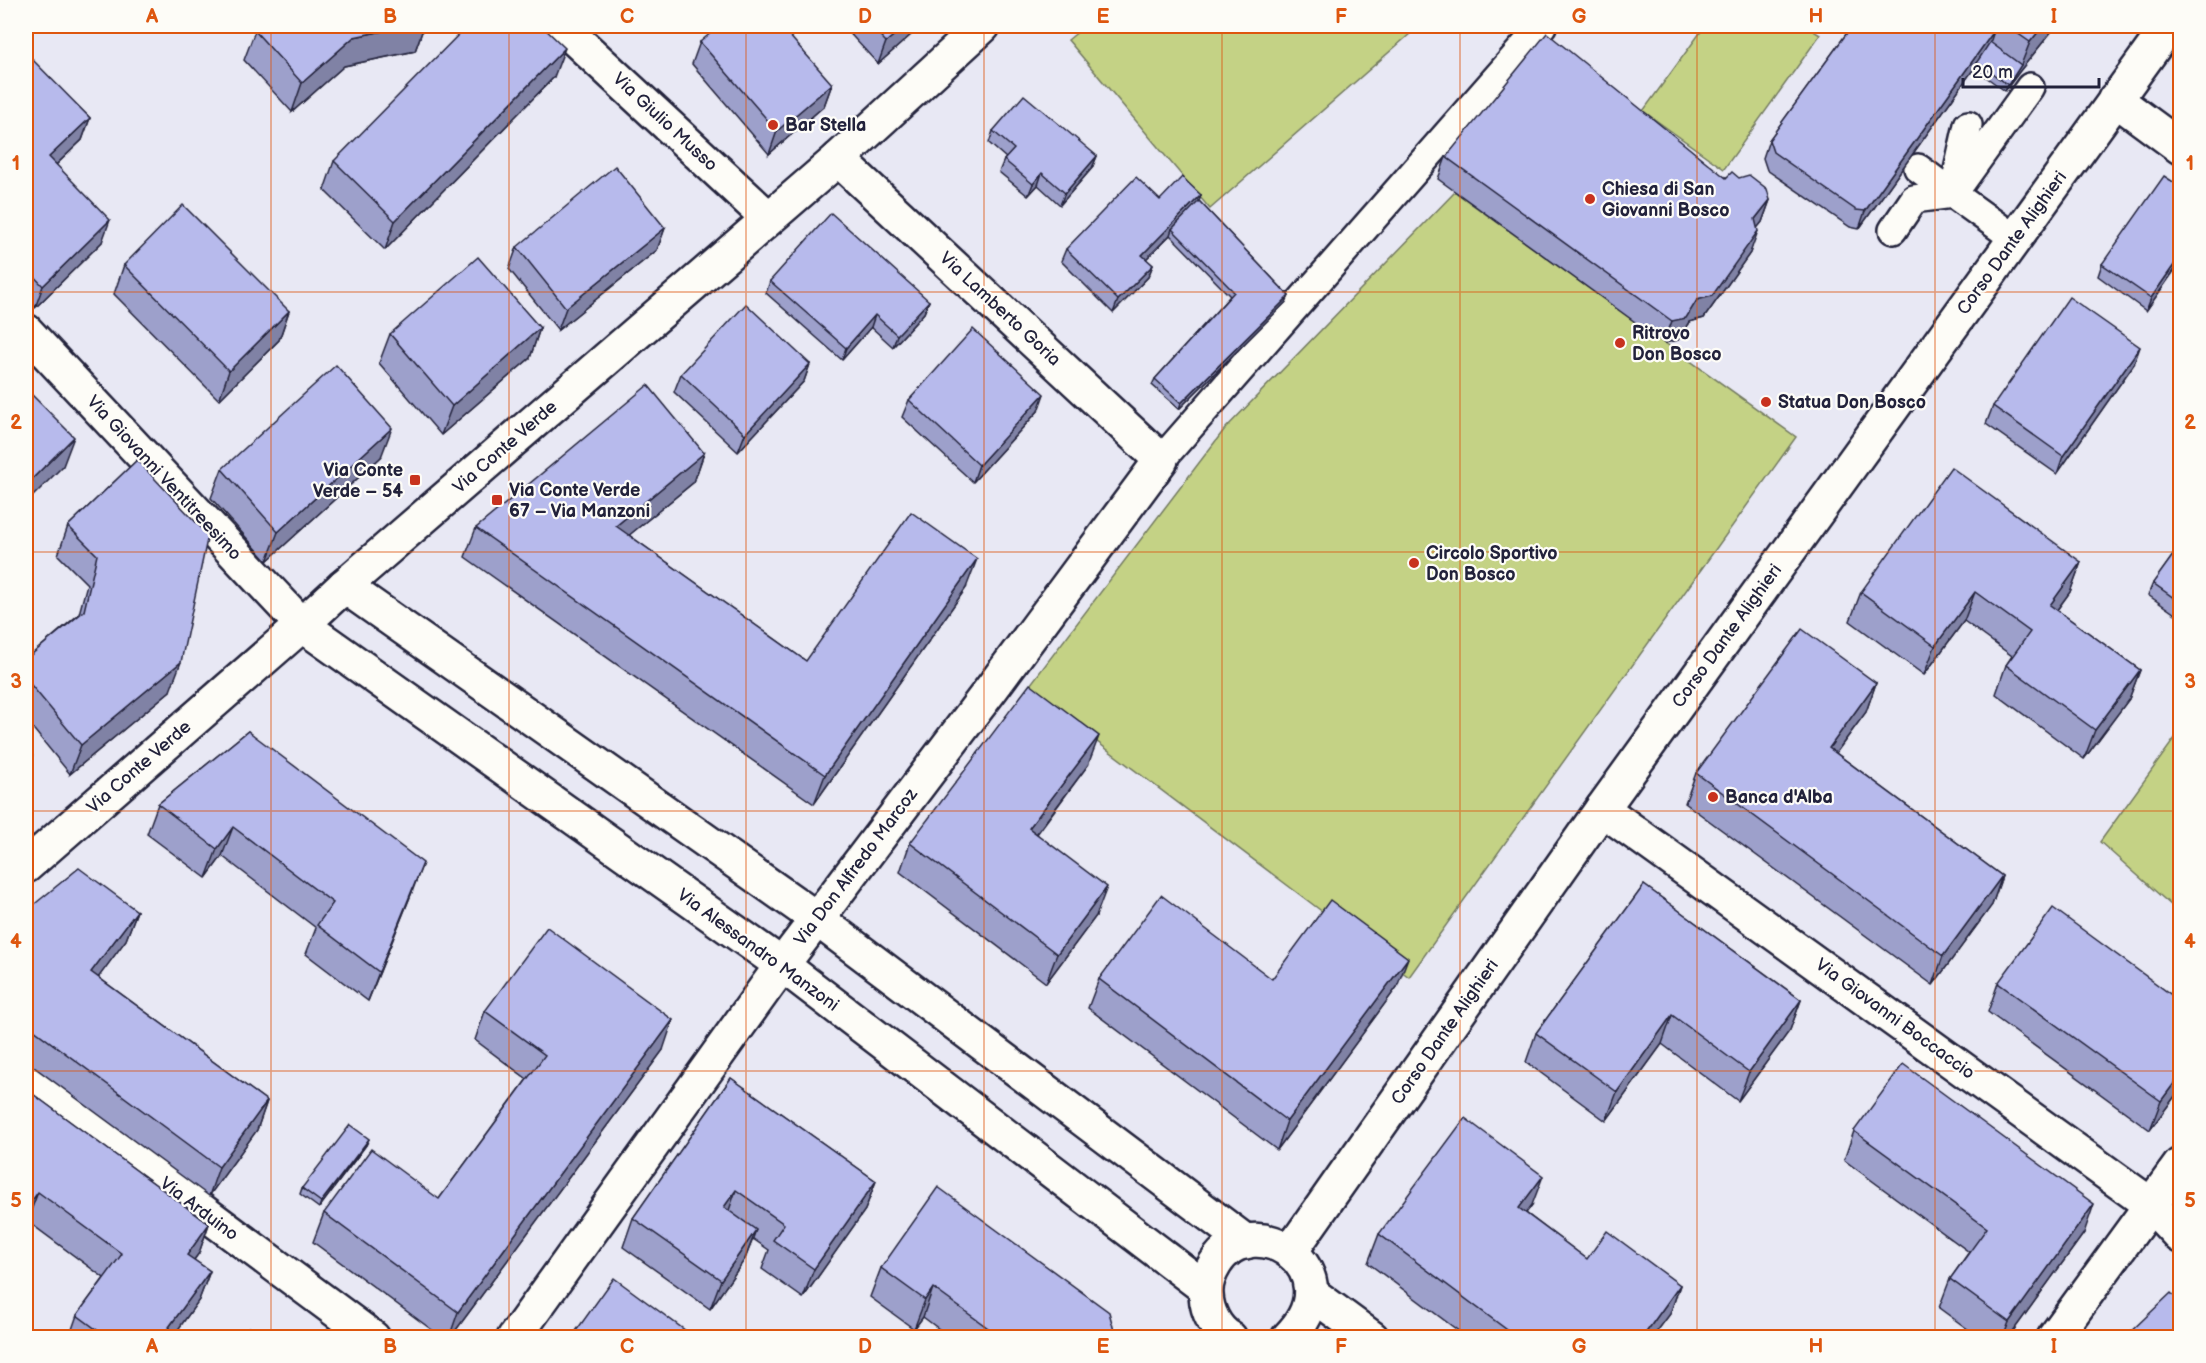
<svg xmlns="http://www.w3.org/2000/svg" width="2206" height="1363" viewBox="0 0 2206 1363" font-family="'Balsamiq Sans',sans-serif">
	<rect width="100%" height="100%" fill="#e8e8f4"/>
	<filter id="ink" filterUnits="userSpaceOnUse"><feTurbulence type="fractalNoise" baseFrequency=".0167" numOctaves="2"/><feDisplacementMap in="SourceGraphic" scale="12" xChannelSelector="R" yChannelSelector="G"/><feConvolveMatrix kernelMatrix="1 2 1 2 8 2 1 2 1" color-interpolation-filters="sRGB"/></filter>
	<g filter="url(#ink)">
		<!-- park -->
		<g fill="#c4d285" stroke="#737a60" stroke-width="1.5">
			<path d="M 1085,26 L 1419,26 L 1210,209 L 1068,40 Z"/>
			<path d="M 1705,26 L 1806,26 L 1820,35 L 1724,169 L 1643,111 Z"/>
			<path d="M 1455,192 L 1796,437 L 1409,977 L 1027,689 L 1224,430 Z"/>
			<path d="M 2180,731 L 2180,913 L 2100,842 Z"/>
		</g>
		<g fill="none" stroke-linecap="round" stroke-linejoin="round">
			<defs>
				<g id="lane">
					<path d="M 1918,168 L 1953,194 L 2030,87"/>
					<path d="M 1955,184 L 1968,125"/>
					<path d="M 1893,230 L 1914,199 L 1953,194 L 2014,238"/>
					<path d="M 1161,460 L 1542,26"/>
				</g>
				<g id="street">
					<path d="M 561,26 L 768,218"/>
					<path d="M 2115,99 L 2180,147"/>
					<path d="M 26,331 L 302,625 L 782,965 L 1205,1288"/>
					<path d="M 344,586 L 817,919 L 1246,1242"/>
					<path d="M 1602,809 L 2151,1205 L 2180,1236"/>
					<path d="M 26,1080 L 373,1338"/>
					<path d="M 1311,1293 L 1372,1338"/>
					<path d="M 514,1338 L 782,965 L 992,688 L 1161,460 L 838,159"/>
					<path d="M 2054,1338 L 2180,1165"/>
				</g>
				<g id="secondary">
					<path d="M 26,866 L 302,625 L 344,586 L 838,159 L 983,26"/>
					<path d="M 1291,1251 L 1602,809 L 2169,26"/>
					<path d="M 1230,1338 C 1215,1329 1207,1311 1206,1295 C 1205,1284 1209,1274 1215,1264 C 1253,1203 1356,1271 1288,1338"/>
				</g>
			</defs>
			<!-- lane casing -->
			<use href="#lane" stroke="#22223b" stroke-width="32"/>
			<!-- street casing -->
			<use href="#street" stroke="#22223b" stroke-width="38"/>
			<!-- secondary casing -->
			<use href="#secondary" stroke="#22223b" stroke-width="38"/>
			<!-- lane -->
			<use href="#lane" stroke="#fdfcf7" stroke-width="27"/>
			<!-- street -->
			<use href="#street" stroke="#fdfcf7" stroke-width="33"/>
			<!-- secondary -->
			<use href="#secondary" stroke="#fdfcf7" stroke-width="33"/>
		</g>
		<!-- wall -->
		<g fill="#9da0cb" stroke="#22223b" stroke-width="1.5">
			<path d="M 261,26 L 424,26 L 415,51 L 344,66 L 292,112 L 244,60 L 255,31 Z"/>
			<path d="M 843,26 L 921,26 L 878,64 Z"/>
			<path d="M 1852,26 L 2056,26 L 2019,72 L 2005,91 L 1974,68 L 1975,67 L 1859,229 L 1850,227 L 1767,170 L 1763,158 L 1769,140 Z"/>
			<path d="M 700,42 L 832,84 L 824,106 L 769,154 L 692,64 Z"/>
			<path d="M 26,56 L 90,118 L 82,140 L 56,165 L 102,242 L 35,308 L 26,298 Z"/>
			<path d="M 554,77 L 385,250 L 324,190 L 334,161 Z"/>
			<path d="M 993,131 L 1097,156 L 1092,168 L 1060,205 L 1038,185 L 1028,196 L 999,172 L 1004,160 L 1006,158 L 989,143 Z"/>
			<path d="M 1446,157 L 1739,178 L 1770,200 L 1762,222 L 1757,228 L 1750,253 L 1704,318 L 1689,322 L 1678,340 L 1664,343 L 1438,179 Z"/>
			<path d="M 2181,187 L 2181,261 L 2146,311 L 2098,276 L 2102,264 Z"/>
			<path d="M 1201,195 L 1199,201 L 1289,296 L 1286,302 L 1179,409 L 1152,385 L 1155,379 L 1230,296 L 1170,235 L 1146,259 L 1153,265 L 1148,277 L 1113,313 L 1061,261 L 1066,249 L 1160,200 Z"/>
			<path d="M 665,228 L 657,250 L 558,330 L 509,269 L 517,247 Z"/>
			<path d="M 124,265 L 289,311 L 279,340 L 219,400 L 114,294 Z"/>
			<path d="M 770,281 L 929,301 L 924,313 L 893,347 L 871,327 L 842,360 L 766,293 Z"/>
			<path d="M 540,328 L 530,358 L 441,435 L 379,363 L 390,334 Z"/>
			<path d="M 810,364 L 804,381 L 738,452 L 674,392 L 681,374 Z"/>
			<path d="M 2134,364 L 2057,474 L 1986,424 L 1993,406 Z"/>
			<path d="M 909,400 L 1038,411 L 973,482 L 902,417 Z"/>
			<path d="M 704,453 L 694,482 L 629,535 L 806,661 L 966,588 L 814,804 L 465,557 L 476,528 Z"/>
			<path d="M 381,457 L 267,561 L 211,498 L 222,469 Z"/>
			<path d="M 137,460 L 170,691 L 70,774 L 26,720 L 26,659 L 79,614 L 87,584 L 58,555 L 68,526 Z"/>
			<path d="M 2181,544 L 2181,618 L 2148,595 L 2153,583 Z"/>
			<path d="M 2081,562 L 2070,592 L 2057,610 L 2140,670 L 2129,699 L 2084,759 L 1996,694 L 2006,665 L 2012,656 L 1964,621 L 1924,675 L 1850,621 L 1861,592 Z"/>
			<path d="M 1876,683 L 1866,712 L 1836,753 L 2002,876 L 1992,905 L 1933,985 L 1685,803 L 1696,773 Z"/>
			<path d="M 248,731 L 412,892 L 368,1001 L 306,954 L 316,928 L 222,856 L 206,878 L 147,834 L 158,804 Z"/>
			<path d="M 1088,765 L 1037,834 L 1096,916 L 1046,983 L 900,872 L 910,843 Z"/>
			<path d="M 1644,885 L 1801,1000 L 1790,1030 L 1738,1101 L 1662,1044 L 1606,1121 L 1526,1062 L 1536,1033 Z"/>
			<path d="M 26,911 L 137,911 L 126,940 L 98,977 L 267,1101 L 257,1130 L 209,1196 L 26,1061 Z"/>
			<path d="M 1099,979 L 1397,987 L 1277,1150 L 1088,1008 Z"/>
			<path d="M 1998,983 L 2181,1002 L 2181,1088 L 2150,1130 L 1988,1012 Z"/>
			<path d="M 485,1011 L 663,1050 L 450,1338 L 443,1338 L 313,1242 L 324,1213 L 439,1199 L 527,1079 L 475,1040 Z"/>
			<path d="M 731,1078 L 876,1181 L 865,1210 L 803,1298 L 762,1269 L 769,1250 L 753,1239 L 745,1259 L 710,1309 L 623,1247 L 633,1218 Z"/>
			<path d="M 26,1089 L 209,1224 L 199,1253 L 194,1260 L 210,1271 L 199,1300 L 172,1338 L 69,1338 L 77,1315 L 104,1278 L 27,1221 L 26,1223 Z"/>
			<path d="M 1854,1131 L 2084,1233 L 2008,1338 L 1980,1338 L 1939,1308 L 1950,1279 L 1969,1252 L 1844,1160 Z"/>
			<path d="M 369,1139 L 366,1145 L 319,1208 L 300,1194 L 302,1188 Z"/>
			<path d="M 1532,1205 L 1526,1213 L 1587,1259 L 1680,1285 L 1670,1314 L 1652,1338 L 1468,1338 L 1368,1263 L 1379,1234 Z"/>
			<path d="M 881,1268 L 1116,1338 L 951,1338 L 923,1317 L 914,1329 L 870,1297 Z"/>
		</g>
		<!-- shaded-wall -->
		<g fill="#8082a5" stroke="#22223b" stroke-width="1.5">
			<path d="M 407,26 L 424,26 L 415,51 L 344,66 L 292,112 L 302,83 L 354,37 Z"/>
			<path d="M 905,26 L 921,26 L 878,64 L 886,42 Z"/>
			<path d="M 2043,26 L 2056,26 L 2019,72 L 2005,91 L 2008,85 L 2021,65 L 2030,42 Z"/>
			<path d="M 1994,31 L 1988,49 L 1977,62 L 1975,67 L 1859,229 L 1865,211 Z"/>
			<path d="M 565,48 L 554,77 L 385,250 L 395,221 Z"/>
			<path d="M 832,84 L 824,106 L 769,154 L 777,131 Z"/>
			<path d="M 90,118 L 82,140 L 41,179 L 49,157 Z"/>
			<path d="M 1097,156 L 1092,168 L 1060,205 L 1065,193 Z"/>
			<path d="M 1042,173 L 1038,185 L 1028,196 L 1033,184 Z"/>
			<path d="M 1201,195 L 1197,207 L 1172,229 L 1170,235 L 1138,267 L 1142,255 Z"/>
			<path d="M 1770,200 L 1762,222 L 1747,241 L 1755,219 Z"/>
			<path d="M 110,220 L 102,242 L 35,308 L 43,286 Z"/>
			<path d="M 665,228 L 657,250 L 558,330 L 566,308 Z"/>
			<path d="M 1758,231 L 1750,253 L 1704,318 L 1689,322 L 1678,340 L 1664,343 L 1672,321 L 1697,300 Z"/>
			<path d="M 2181,255 L 2181,261 L 2146,311 L 2151,298 Z"/>
			<path d="M 1153,265 L 1148,277 L 1113,313 L 1118,300 Z"/>
			<path d="M 1289,296 L 1286,302 L 1179,409 L 1181,403 Z"/>
			<path d="M 929,301 L 924,313 L 893,347 L 897,335 Z"/>
			<path d="M 289,311 L 279,340 L 219,400 L 229,371 Z"/>
			<path d="M 875,315 L 871,327 L 842,360 L 846,348 Z"/>
			<path d="M 540,328 L 530,358 L 441,435 L 452,406 Z"/>
			<path d="M 2140,347 L 2134,364 L 2057,474 L 2063,456 Z"/>
			<path d="M 810,364 L 804,381 L 738,452 L 745,434 Z"/>
			<path d="M 1044,394 L 1038,411 L 973,482 L 979,465 Z"/>
			<path d="M 392,428 L 381,457 L 267,561 L 278,532 Z"/>
			<path d="M 74,437 L 63,466 L 26,503 L 26,485 Z"/>
			<path d="M 704,453 L 694,482 L 605,555 L 616,526 Z"/>
			<path d="M 977,559 L 966,588 L 814,804 L 825,775 Z"/>
			<path d="M 2081,562 L 2070,592 L 2039,634 L 2050,605 Z"/>
			<path d="M 1975,592 L 1964,621 L 1924,675 L 1935,646 Z"/>
			<path d="M 181,662 L 170,691 L 70,774 L 81,745 Z"/>
			<path d="M 2140,670 L 2129,699 L 2084,759 L 2095,730 Z"/>
			<path d="M 1876,683 L 1866,712 L 1818,777 L 1829,748 Z"/>
			<path d="M 1099,736 L 1088,765 L 1019,857 L 1029,828 Z"/>
			<path d="M 32,757 L 26,775 L 26,761 Z"/>
			<path d="M 233,827 L 222,856 L 206,878 L 217,849 Z"/>
			<path d="M 423,863 L 412,892 L 368,1001 L 379,972 Z"/>
			<path d="M 2002,876 L 1992,905 L 1933,985 L 1943,956 Z"/>
			<path d="M 1107,887 L 1096,916 L 1046,983 L 1057,954 Z"/>
			<path d="M 137,911 L 126,940 L 81,1001 L 91,972 Z"/>
			<path d="M 1408,958 L 1397,987 L 1277,1150 L 1287,1121 Z"/>
			<path d="M 1801,1000 L 1790,1030 L 1738,1101 L 1749,1072 Z"/>
			<path d="M 1672,1015 L 1662,1044 L 1606,1121 L 1617,1092 Z"/>
			<path d="M 673,1020 L 663,1050 L 450,1338 L 449,1338 L 458,1312 Z"/>
			<path d="M 2181,1074 L 2181,1088 L 2150,1130 L 2161,1101 Z"/>
			<path d="M 267,1101 L 257,1130 L 209,1196 L 219,1167 Z"/>
			<path d="M 369,1139 L 366,1145 L 319,1208 L 321,1202 Z"/>
			<path d="M 1543,1176 L 1532,1205 L 1508,1237 L 1519,1208 Z"/>
			<path d="M 876,1181 L 865,1210 L 803,1298 L 814,1269 Z"/>
			<path d="M 736,1190 L 726,1219 L 724,1207 Z"/>
			<path d="M 38,1192 L 27,1221 L 26,1223 L 26,1209 Z"/>
			<path d="M 2094,1204 L 2084,1233 L 2008,1338 L 2003,1338 L 2009,1322 Z"/>
			<path d="M 209,1224 L 199,1253 L 176,1284 L 187,1255 Z"/>
			<path d="M 756,1230 L 745,1259 L 710,1309 L 721,1280 Z"/>
			<path d="M 210,1271 L 199,1300 L 172,1338 L 161,1338 Z"/>
			<path d="M 1680,1285 L 1670,1314 L 1652,1338 L 1642,1338 Z"/>
			<path d="M 933,1288 L 923,1317 L 914,1329 L 925,1300 Z"/>
		</g>
		<!-- building -->
		<g fill="#b7baec" stroke="#22223b" stroke-width="1.5">
			<path d="M 261,26 L 407,26 L 354,37 L 302,83 L 255,31 Z"/>
			<path d="M 467,26 L 542,26 L 565,48 L 395,221 L 334,161 Z"/>
			<path d="M 719,26 L 781,26 L 832,84 L 777,131 L 700,42 Z"/>
			<path d="M 871,26 L 905,26 L 886,42 Z"/>
			<path d="M 1852,26 L 1987,26 L 1994,31 L 1865,211 L 1856,210 L 1773,152 L 1769,140 Z"/>
			<path d="M 2007,26 L 2043,26 L 2030,42 Z"/>
			<path d="M 1547,33 L 1726,178 L 1732,172 L 1739,178 L 1749,175 L 1767,189 L 1770,200 L 1755,219 L 1758,231 L 1712,296 L 1697,300 L 1686,318 L 1672,321 L 1446,157 Z"/>
			<path d="M 1990,42 L 2021,65 L 2008,85 L 1977,62 Z"/>
			<path d="M 27,54 L 90,118 L 49,157 L 110,220 L 43,286 L 26,268 L 26,56 Z"/>
			<path d="M 1024,95 L 1097,156 L 1065,193 L 1042,173 L 1033,184 L 1004,160 L 1014,149 L 993,131 Z"/>
			<path d="M 615,166 L 665,228 L 566,308 L 517,247 Z"/>
			<path d="M 2164,176 L 2181,187 L 2181,255 L 2151,298 L 2102,264 Z"/>
			<path d="M 1136,177 L 1160,200 L 1182,177 L 1201,195 L 1142,255 L 1153,265 L 1118,300 L 1066,249 Z"/>
			<path d="M 1199,201 L 1289,296 L 1181,403 L 1155,379 L 1234,292 L 1172,229 Z"/>
			<path d="M 183,205 L 289,311 L 229,371 L 124,265 Z"/>
			<path d="M 831,213 L 929,301 L 897,335 L 875,315 L 846,348 L 770,281 Z"/>
			<path d="M 478,257 L 540,328 L 452,406 L 390,334 Z"/>
			<path d="M 2069,297 L 2140,347 L 2063,456 L 1993,406 Z"/>
			<path d="M 746,304 L 810,364 L 745,434 L 681,374 Z"/>
			<path d="M 973,329 L 1044,394 L 979,465 L 909,400 Z"/>
			<path d="M 336,365 L 392,428 L 278,532 L 222,469 Z"/>
			<path d="M 648,385 L 704,453 L 616,526 L 806,661 L 911,512 L 977,559 L 825,775 L 476,528 Z"/>
			<path d="M 26,389 L 74,437 L 26,485 Z"/>
			<path d="M 137,460 L 208,535 L 181,662 L 81,745 L 26,679 L 26,659 L 84,611 L 97,555 L 68,526 Z"/>
			<path d="M 1951,467 L 2081,562 L 2050,605 L 2140,670 L 2095,730 L 2006,665 L 2030,632 L 1975,592 L 1935,646 L 1861,592 Z"/>
			<path d="M 2181,544 L 2181,603 L 2153,583 Z"/>
			<path d="M 1802,629 L 1876,683 L 1829,748 L 2002,876 L 1943,956 L 1696,773 Z"/>
			<path d="M 1030,684 L 1099,736 L 1029,828 L 1107,887 L 1057,954 L 910,843 Z"/>
			<path d="M 248,731 L 423,863 L 379,972 L 317,925 L 333,903 L 233,827 L 217,849 L 158,804 Z"/>
			<path d="M 26,750 L 32,757 L 26,761 Z"/>
			<path d="M 79,868 L 137,911 L 91,972 L 267,1101 L 219,1167 L 26,1024 L 26,911 Z"/>
			<path d="M 1644,885 L 1801,1000 L 1749,1072 L 1672,1015 L 1617,1092 L 1536,1033 Z"/>
			<path d="M 1161,895 L 1272,979 L 1330,900 L 1408,958 L 1287,1121 L 1099,979 Z"/>
			<path d="M 2053,908 L 2181,1002 L 2181,1074 L 2161,1101 L 1998,983 Z"/>
			<path d="M 547,927 L 673,1020 L 458,1312 L 324,1213 L 371,1149 L 439,1199 L 545,1055 L 485,1011 Z"/>
			<path d="M 1903,1064 L 2094,1204 L 2009,1322 L 1950,1279 L 1987,1228 L 1854,1131 Z"/>
			<path d="M 731,1078 L 876,1181 L 814,1269 L 773,1240 L 784,1224 L 736,1190 L 724,1207 L 756,1230 L 721,1280 L 633,1218 Z"/>
			<path d="M 26,1089 L 209,1224 L 187,1255 L 210,1271 L 161,1338 L 108,1338 L 77,1315 L 122,1254 L 38,1192 L 26,1209 Z"/>
			<path d="M 1465,1118 L 1543,1176 L 1519,1208 L 1587,1259 L 1607,1231 L 1680,1285 L 1642,1338 L 1518,1338 L 1379,1234 Z"/>
			<path d="M 350,1125 L 369,1139 L 321,1202 L 302,1188 Z"/>
			<path d="M 938,1187 L 1109,1312 L 1116,1338 L 1002,1338 L 933,1288 L 925,1300 L 881,1268 Z"/>
			<path d="M 614,1278 L 690,1334 L 687,1338 L 571,1338 Z"/>
			<path d="M 2171,1293 L 2181,1303 L 2181,1338 L 2124,1338 Z"/>
			<path d="M 249,1327 L 263,1338 L 241,1338 Z"/>
		</g>
	</g>
	<!-- grid -->
	<path fill="none" stroke="#de560e" stroke-width="1.5" stroke-opacity="0.55" d="M 271,26 L 271,1338M 509,26 L 509,1338M 746,26 L 746,1338M 984,26 L 984,1338M 1222,26 L 1222,1338M 1460,26 L 1460,1338M 1697,26 L 1697,1338M 1935,26 L 1935,1338M 26,292 L 2180,292M 26,552 L 2180,552M 26,811 L 2180,811M 26,1071 L 2180,1071"/>
	<!-- markers -->
	<g fill="#c8321e" stroke="#fdfcf7" stroke-width="2">
		<circle cx="773" cy="125" r="6"/>
		<circle cx="1590" cy="199" r="6"/>
		<circle cx="1620" cy="343" r="6"/>
		<circle cx="1766" cy="402" r="6"/>
		<rect x="409" y="474" width="12" height="12" rx="3"/>
		<rect x="491" y="494" width="12" height="12" rx="3"/>
		<circle cx="1414" cy="563" r="6"/>
		<circle cx="1713" cy="797" r="6"/>
	</g>
	<g text-anchor="middle" dominant-baseline="central" stroke-width="4.5" stroke-linejoin="round" paint-order="stroke">
		<!-- street labels -->
		<g font-size="18" fill="#22223b" stroke="#fdfcf7">
			<text transform="translate(665 122) rotate(43)">Via Giulio Musso</text>
			<text transform="translate(2012 243) rotate(-54)">Corso Dante Alighieri</text>
			<text transform="translate(1000 309) rotate(43)">Via Lamberto Goria</text>
			<text transform="translate(505 447) rotate(-41)">Via Conte Verde</text>
			<text transform="translate(164 478) rotate(47)">Via Giovanni Ventitreesimo</text>
			<text transform="translate(1727 636) rotate(-54)">Corso Dante Alighieri</text>
			<text transform="translate(139 767) rotate(-41)">Via Conte Verde</text>
			<text transform="translate(856 867) rotate(-53)">Via Don Alfredo Marcoz</text>
			<text transform="translate(758 950) rotate(36)">Via Alessandro Manzoni</text>
			<text transform="translate(1895 1019) rotate(36)">Via Giovanni Boccaccio</text>
			<text transform="translate(1445 1032) rotate(-55)">Corso Dante Alighieri</text>
			<text transform="translate(199 1209) rotate(37)">Via Arduino</text>
		</g>
		<!-- poi labels -->
		<g font-size="18" font-weight="bold" fill="#22223b" stroke="#fdfcf7" text-anchor="start">
			<text x="785" y="125">Bar Stella</text>
			<text x="1602" y="189">Chiesa di San<tspan x="1602" dy="21">Giovanni Bosco</tspan></text>
			<text x="1632" y="333">Ritrovo<tspan x="1632" dy="21">Don Bosco</tspan></text>
			<text x="1778" y="402">Statua Don Bosco</text>
			<text x="403" y="470" text-anchor="end">Via Conte<tspan x="403" dy="21">Verde – 54</tspan></text>
			<text x="509" y="490">Via Conte Verde<tspan x="509" dy="21">67 – Via Manzoni</tspan></text>
			<text x="1426" y="553">Circolo Sportivo<tspan x="1426" dy="21">Don Bosco</tspan></text>
			<text x="1725" y="797">Banca d'Alba</text>
		</g>
	</g>
	<!-- margin -->
	<rect width="2206" height="1363" fill="none" stroke="#fdfcf7" stroke-width="66"/>
	<!-- scale -->
	<path d="M1963 78v9h136v-9" fill="none" stroke="#22223b" stroke-width="3"/>
	<text x="1972" y="78" font-size="18" fill="#22223b" stroke="#fdfcf7" stroke-width="4.5" paint-order="stroke">20 m</text>
	<rect x="33" y="33" width="2140" height="1297" fill="none" stroke="#de560e" stroke-width="2"/>
	<g font-size="20" text-anchor="middle" font-weight="bold" fill="#de560e">
		<text x="152" y="23">A</text>
		<text x="390" y="23">B</text>
		<text x="627" y="23">C</text>
		<text x="865" y="23">D</text>
		<text x="1103" y="23">E</text>
		<text x="1341" y="23">F</text>
		<text x="1579" y="23">G</text>
		<text x="1816" y="23">H</text>
		<text x="2054" y="23">I</text>
		<text x="16" y="170">1</text>
		<text x="2190" y="170">1</text>
		<text x="16" y="429">2</text>
		<text x="2190" y="429">2</text>
		<text x="16" y="688">3</text>
		<text x="2190" y="688">3</text>
		<text x="16" y="948">4</text>
		<text x="2190" y="948">4</text>
		<text x="16" y="1207">5</text>
		<text x="2190" y="1207">5</text>
		<text x="152" y="1353">A</text>
		<text x="390" y="1353">B</text>
		<text x="627" y="1353">C</text>
		<text x="865" y="1353">D</text>
		<text x="1103" y="1353">E</text>
		<text x="1341" y="1353">F</text>
		<text x="1579" y="1353">G</text>
		<text x="1816" y="1353">H</text>
		<text x="2054" y="1353">I</text>
	</g>
</svg>
